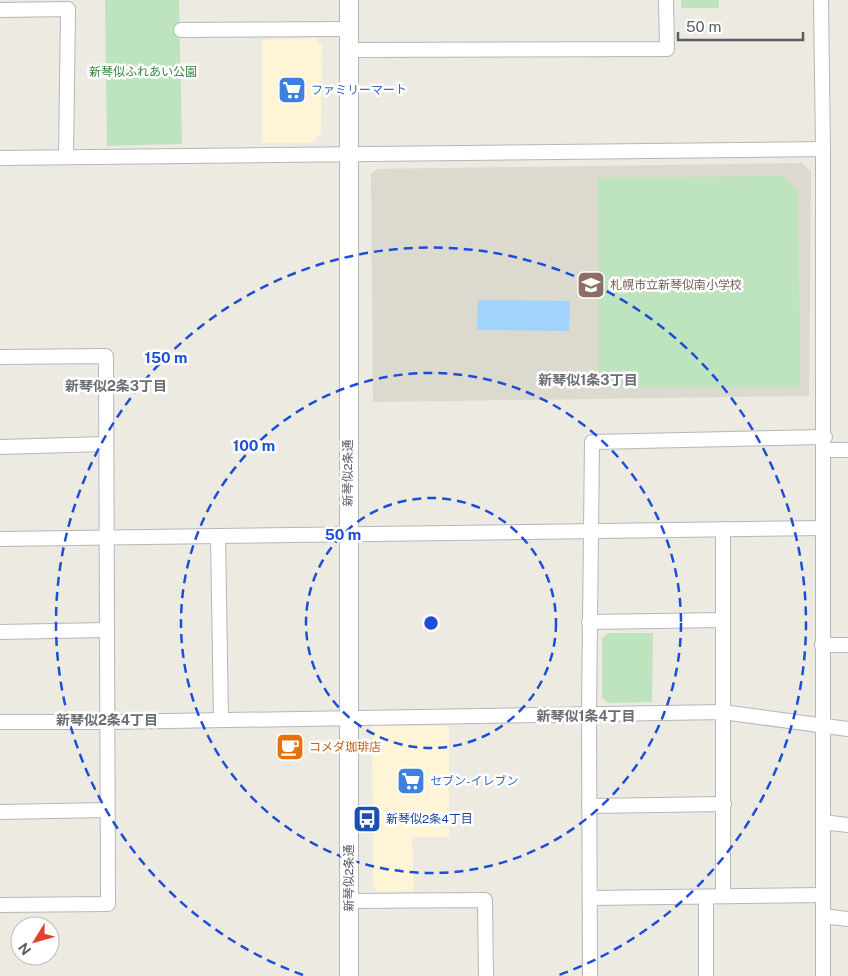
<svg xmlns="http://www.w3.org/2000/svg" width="848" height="976" viewBox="0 0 848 976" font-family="'Public Sans','Noto Sans JP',sans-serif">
	<rect width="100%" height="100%" fill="#eceae1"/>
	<!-- commercial -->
	<g fill="#fdf5d6">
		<path d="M 315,38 L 322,46 L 321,134 L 311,143 L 262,143 L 262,40 Z"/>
		<path d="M 372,726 L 449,726 L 449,837 L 412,837 L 414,891 L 378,892 L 373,885 Z"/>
	</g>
	<!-- education -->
	<path fill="#dcd9cf" d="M 802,163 L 811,172 L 809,396 L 373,402 L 371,174 L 377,169 Z"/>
	<!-- green -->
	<g fill="#bee4bf">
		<path d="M 105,0 L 179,0 L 182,144 L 107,146 Z"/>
		<rect x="681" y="0" width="38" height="8"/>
		<path d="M 783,176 L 798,191 L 800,388 L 599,387 L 598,178 Z"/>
		<path d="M 608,633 L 653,633 L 652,702 L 608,703 L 602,698 L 602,638 Z"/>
	</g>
	<!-- water -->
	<path fill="#a1d3fd" d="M 478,300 L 570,301 L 569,331 L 477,330 Z"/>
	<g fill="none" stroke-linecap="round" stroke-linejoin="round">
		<defs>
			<g id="minor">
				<path d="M 821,0 L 823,149"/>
				<path d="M 0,10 L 68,9 L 66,157"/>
				<path d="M 181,30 L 349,29"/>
				<path d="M 349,50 L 667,49 L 666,0"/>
				<path d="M 0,158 L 823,149 L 823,976"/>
				<path d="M 0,357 L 106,356 L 108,904 L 0,905"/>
				<path d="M 0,447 L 106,444"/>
				<path d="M 824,450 L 848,450"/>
				<path d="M 723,529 L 723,896"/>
				<path d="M 218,536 L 221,720"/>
				<path d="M 0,539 L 822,528"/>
				<path d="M 589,622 L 723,620"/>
				<path d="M 0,632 L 107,630"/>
				<path d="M 822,645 L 848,645"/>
				<path d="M 0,722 L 108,722 L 723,712 L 848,729"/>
				<path d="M 589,806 L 724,804"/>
				<path d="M 0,812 L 107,810"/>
				<path d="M 823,822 L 848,825"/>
				<path d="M 706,897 L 706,976"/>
				<path d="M 590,898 L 823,895"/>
				<path d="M 349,901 L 485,900 L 486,976"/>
				<path d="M 823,916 L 848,919"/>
				<path d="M 590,976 L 589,714 L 592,442 L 825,437"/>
			</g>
			<path id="tertiary" d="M 349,0 L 349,976"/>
		</defs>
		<!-- minor casing -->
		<use href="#minor" stroke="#b4b7bc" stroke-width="16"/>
		<!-- tertiary casing -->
		<use href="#tertiary" stroke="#b4b7bc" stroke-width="20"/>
		<!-- minor -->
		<use href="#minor" stroke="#fff" stroke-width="14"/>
		<!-- tertiary -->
		<use href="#tertiary" stroke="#fff" stroke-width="18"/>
	</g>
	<!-- distance rings -->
	<g fill="none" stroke="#1d4ed8" stroke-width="2.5" stroke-dasharray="9 6">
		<circle cx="431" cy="623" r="125"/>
		<circle cx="431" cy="623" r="250"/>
		<path d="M303 975A375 375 0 1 1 559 975"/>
	</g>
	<!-- icons -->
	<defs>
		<symbol id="supermarket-square" viewBox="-11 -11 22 22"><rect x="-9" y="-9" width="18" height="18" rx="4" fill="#3f7fe0" stroke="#fff"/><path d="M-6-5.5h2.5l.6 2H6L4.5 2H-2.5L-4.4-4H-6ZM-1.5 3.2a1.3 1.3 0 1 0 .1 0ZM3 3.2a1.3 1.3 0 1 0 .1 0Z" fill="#fff"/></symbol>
		<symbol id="school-square" viewBox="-11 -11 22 22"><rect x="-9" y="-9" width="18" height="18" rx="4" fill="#8d6e63" stroke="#fff"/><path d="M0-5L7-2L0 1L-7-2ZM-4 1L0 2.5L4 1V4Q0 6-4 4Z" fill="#fff"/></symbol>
		<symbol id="cafe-square" viewBox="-11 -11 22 22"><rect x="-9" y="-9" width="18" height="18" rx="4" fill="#e8710a" stroke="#fff"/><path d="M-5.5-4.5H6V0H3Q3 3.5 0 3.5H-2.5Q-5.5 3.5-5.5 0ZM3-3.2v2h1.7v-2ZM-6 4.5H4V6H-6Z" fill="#fff"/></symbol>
		<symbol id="bus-square" viewBox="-11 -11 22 22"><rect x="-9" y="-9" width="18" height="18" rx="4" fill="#1a4fb4" stroke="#fff"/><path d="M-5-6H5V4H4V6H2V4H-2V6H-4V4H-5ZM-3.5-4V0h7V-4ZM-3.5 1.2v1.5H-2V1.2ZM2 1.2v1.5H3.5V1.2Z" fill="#fff"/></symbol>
	</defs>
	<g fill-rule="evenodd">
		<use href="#supermarket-square" x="276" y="74" width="32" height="32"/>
		<use href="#school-square" x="575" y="269" width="32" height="32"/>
		<use href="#cafe-square" x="274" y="731" width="32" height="32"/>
		<use href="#supermarket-square" x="395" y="765" width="32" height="32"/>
		<use href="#bus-square" x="351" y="803" width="32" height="32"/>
	</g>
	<g text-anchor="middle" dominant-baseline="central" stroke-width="5" stroke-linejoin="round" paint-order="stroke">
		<!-- park labels -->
		<g font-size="12" fill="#37843c" stroke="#fff">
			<text x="143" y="72">新琴似ふれあい公園</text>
		</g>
		<!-- shop labels -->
		<g font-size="12" fill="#366cbe" stroke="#fff" text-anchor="start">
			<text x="311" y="90">ファミリーマート</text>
			<text x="430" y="781">セブン-イレブン</text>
		</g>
		<!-- education labels -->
		<g font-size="12" fill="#785e54" stroke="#fff" text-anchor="start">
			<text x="610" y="285">札幌市立新琴似南小学校</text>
		</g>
		<!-- street labels -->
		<g font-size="12" fill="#5a5d62" stroke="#fff">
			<text transform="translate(348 473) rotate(-90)">新琴似2条通</text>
			<text transform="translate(349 878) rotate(-90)">新琴似2条通</text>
		</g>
		<!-- food labels -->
		<g font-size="12" fill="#c56008" stroke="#fff" text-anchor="start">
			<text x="309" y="747">コメダ珈琲店</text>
		</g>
		<!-- transit labels -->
		<g font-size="12" fill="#164399" stroke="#fff" text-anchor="start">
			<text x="386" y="819">新琴似2条4丁目</text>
		</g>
		<!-- neighbourhood labels -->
		<g font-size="14" font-weight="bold" fill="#6b6f74" stroke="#fff">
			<text x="588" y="380">新琴似1条3丁目</text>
			<text x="116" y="386">新琴似2条3丁目</text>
			<text x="586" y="716">新琴似1条4丁目</text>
			<text x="107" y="720">新琴似2条4丁目</text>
		</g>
	</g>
	<circle cx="431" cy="623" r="8" fill="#1d4ed8" stroke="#fff" stroke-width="2.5"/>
	<g font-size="15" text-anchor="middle" font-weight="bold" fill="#1d4ed8" stroke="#fff" stroke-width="5" stroke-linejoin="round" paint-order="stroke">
		<text x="166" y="363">150 m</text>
		<text x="254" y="451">100 m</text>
		<text x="343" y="540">50 m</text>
	</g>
	<!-- north arrow -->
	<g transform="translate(35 941) rotate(233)"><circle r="24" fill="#ffffff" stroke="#bdbec0"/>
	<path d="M0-4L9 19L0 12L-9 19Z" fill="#e44230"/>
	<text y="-8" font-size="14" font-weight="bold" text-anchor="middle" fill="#5a5d62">N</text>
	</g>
	<!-- scale -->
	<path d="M678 32v8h125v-8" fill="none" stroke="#5a5d62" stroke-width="2.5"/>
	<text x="686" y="32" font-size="15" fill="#5a5d62" stroke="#ffffff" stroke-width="4" paint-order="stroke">50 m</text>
</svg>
